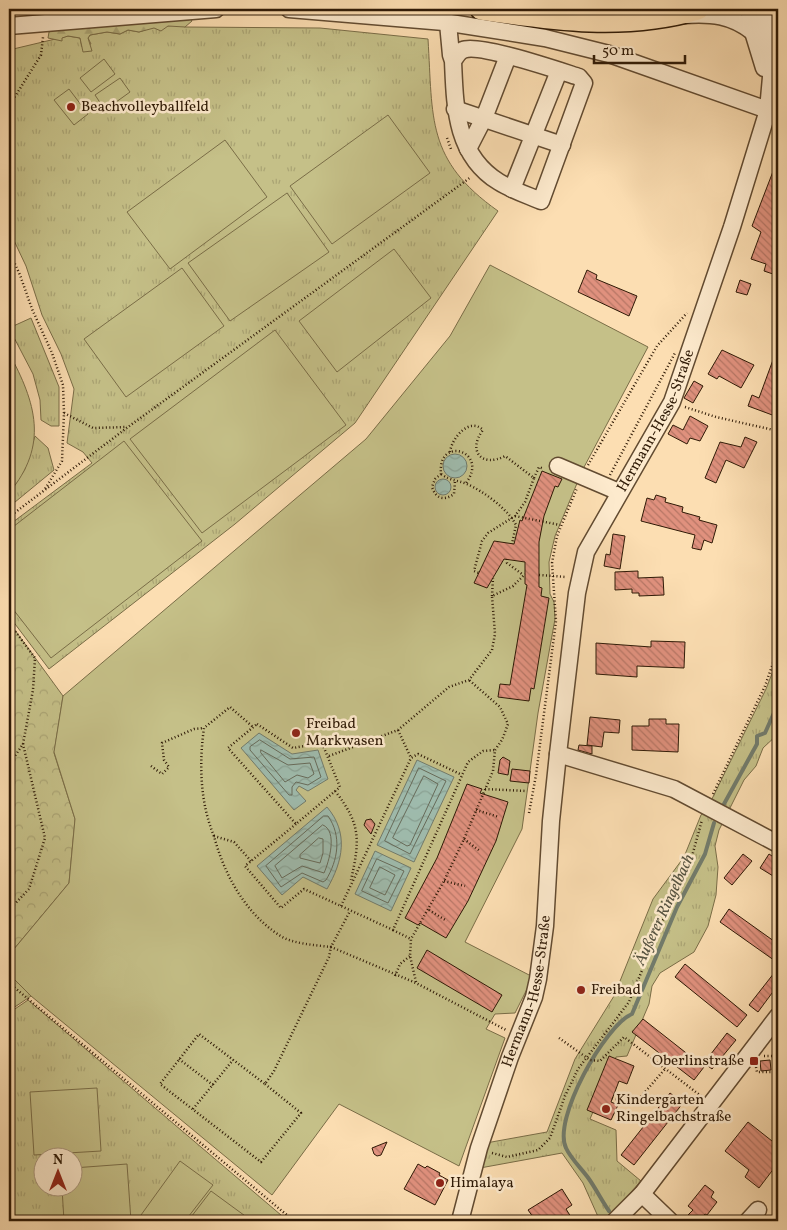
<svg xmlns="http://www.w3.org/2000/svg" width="787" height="1230" viewBox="0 0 787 1230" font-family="Vollkorn,serif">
	<defs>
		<pattern id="grass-tufts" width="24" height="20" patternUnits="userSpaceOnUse" patternTransform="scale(1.25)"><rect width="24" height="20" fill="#c5c088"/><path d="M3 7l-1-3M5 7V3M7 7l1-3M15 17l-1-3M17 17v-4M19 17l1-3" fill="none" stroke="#aaa474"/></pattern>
		<pattern id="forest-firs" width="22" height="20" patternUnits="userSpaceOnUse" patternTransform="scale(1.25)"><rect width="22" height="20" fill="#c5c088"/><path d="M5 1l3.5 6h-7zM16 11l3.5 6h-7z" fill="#aaa474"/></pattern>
		<pattern id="park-crowns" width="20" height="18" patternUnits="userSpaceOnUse" patternTransform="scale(1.25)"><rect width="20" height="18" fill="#c5c088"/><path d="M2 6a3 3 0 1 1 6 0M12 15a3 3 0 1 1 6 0" fill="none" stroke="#aaa474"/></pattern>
		<pattern id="water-waves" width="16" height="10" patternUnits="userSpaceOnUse" patternTransform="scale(1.25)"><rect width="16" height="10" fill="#9fbcae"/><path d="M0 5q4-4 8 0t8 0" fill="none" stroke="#89a194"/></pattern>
		<pattern id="building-back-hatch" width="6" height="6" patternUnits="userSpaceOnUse" patternTransform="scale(1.25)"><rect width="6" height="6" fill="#e0917e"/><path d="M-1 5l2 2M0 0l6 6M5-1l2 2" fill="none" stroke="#b67665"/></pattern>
	</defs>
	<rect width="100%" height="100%" fill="#fcdeb2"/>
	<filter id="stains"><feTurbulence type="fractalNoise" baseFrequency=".004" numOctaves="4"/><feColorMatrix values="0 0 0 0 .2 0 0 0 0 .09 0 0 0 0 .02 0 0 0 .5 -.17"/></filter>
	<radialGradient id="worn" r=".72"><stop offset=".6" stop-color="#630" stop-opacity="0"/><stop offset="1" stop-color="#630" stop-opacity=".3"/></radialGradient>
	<!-- grass -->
	<g fill="url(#grass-tufts)" stroke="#7a6d47" fill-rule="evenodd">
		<path d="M 179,25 L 185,27 L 320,28 L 428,39 C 433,119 426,160 498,211 L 355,423 L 235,524 L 49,669 L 9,616 L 9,525 L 92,463 L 83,452 L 67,443 L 74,389 L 61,354 L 42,315 L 26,266 L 9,230 L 9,95 L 13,93 L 9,75 L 9,50 L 68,36 L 80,38 L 82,47 L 91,44 L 88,38 L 90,35 L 107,32 L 120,34 L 128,30 L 139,32 L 154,27 Z"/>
		<path d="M 31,318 L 59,387 L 59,426 L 51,426 L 41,420 L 40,400 L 33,374 L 9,328 Z"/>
		<path d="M 35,436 L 48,448 L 54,470 L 9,507 L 9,494 L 25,469 Z"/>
		<path d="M 778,658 L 778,734 L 763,748 L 756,766 L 744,780 L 719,830 L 715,846 L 718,867 L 716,895 L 708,926 L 694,952 L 660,973 L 652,986 L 649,1004 L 627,1056 L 616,1057 L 590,1119 L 616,1130 L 617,1161 L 641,1181 L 605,1221 L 600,1221 L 583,1183 L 562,1153 L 480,1168 L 486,1143 L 547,1132 L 575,1059 L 614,996 L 653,899 L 684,857 L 701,815 L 709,805 L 766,689 Z"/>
		<path d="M 28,1000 L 288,1221 L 9,1221 L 9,1013 ZM 42,1158 L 72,1158 L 72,1188 L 42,1188 Z"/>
	</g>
	<!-- forest -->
	<path fill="url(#forest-firs)" stroke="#7a6d47" d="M 190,18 L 192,21 L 185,27 L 168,26 L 161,31 L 154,28 L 139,32 L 128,30 L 120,34 L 107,32 L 90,35 L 88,38 L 92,51 L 83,52 L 80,38 L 68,36 L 62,38 L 62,41 L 48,38 L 49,32 L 54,30 Z"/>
	<!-- park -->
	<g fill="url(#park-crowns)" stroke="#7a6d47">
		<path d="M 9,622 L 63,696 L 54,753 L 75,819 L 69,883 L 9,955 Z"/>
		<path d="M 9,974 L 31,996 L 9,1011 Z"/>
	</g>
	<!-- pitch -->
	<g fill="#c5c088" stroke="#7a6d47">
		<path d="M 104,59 L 115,74 L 91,92 L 80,78 Z"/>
		<path d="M 120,78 L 130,92 L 105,110 L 95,95 Z"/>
		<path d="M 69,89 L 88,114 L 74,125 L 54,100 Z"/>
		<path d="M 388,115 L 430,173 L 332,244 L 290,186 Z"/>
		<path d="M 225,140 L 267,197 L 170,269 L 127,212 Z"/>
		<path d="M 287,193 L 329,252 L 230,321 L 188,263 Z"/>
		<path d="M 394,249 L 431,298 L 337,372 L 299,321 Z"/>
		<path d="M 490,265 L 648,347 L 583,469 L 555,536 L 549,562 L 550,594 L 554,602 L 555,619 L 538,713 L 522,829 L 465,942 L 533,977 L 515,1013 L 495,1014 L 486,1029 L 505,1038 L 459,1166 L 339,1104 L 272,1195 L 31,996 L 9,974 L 9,955 L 69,883 L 75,819 L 54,752 L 63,696 L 366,439 L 450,336 Z"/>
		<path d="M 182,268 L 224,326 L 126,397 L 84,339 Z"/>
		<path d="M 275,330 L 346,425 L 202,533 L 130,439 Z"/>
		<path d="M 9,353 C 36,403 49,445 9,493 Z"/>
		<path d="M 124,441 L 202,541 L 51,658 L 9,604 L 9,530 Z"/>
		<path d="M 97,1088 L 101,1151 L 34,1155 L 30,1092 Z"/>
		<path d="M 180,1161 L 213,1185 L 185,1221 L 149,1221 L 141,1215 Z"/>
		<path d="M 127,1164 L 131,1221 L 64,1221 L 62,1188 L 72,1188 L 73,1168 Z"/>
		<path d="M 211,1191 L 252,1221 L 188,1221 Z"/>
	</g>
	<!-- water -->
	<g fill="url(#water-waves)" stroke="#727b6b">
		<circle cx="455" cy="466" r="12"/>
		<circle cx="443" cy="487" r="8"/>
		<path d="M 259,733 L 292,754 L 318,750 L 328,779 L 308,791 L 299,786 L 296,790 L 306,801 L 294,810 L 241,748 Z"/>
		<path d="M 417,760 L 454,777 L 414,862 L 377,845 Z"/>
		<path d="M 327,807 C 349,833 343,861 327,889 L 303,877 L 282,895 L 257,866 Z"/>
		<path d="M 375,851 L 411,868 L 391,911 L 355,894 Z"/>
	</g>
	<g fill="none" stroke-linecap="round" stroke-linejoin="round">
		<!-- shore -->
		<g stroke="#676b5a" stroke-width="1">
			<path d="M 260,740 L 290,759 L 314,757 L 321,777 L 308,785 L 296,782 L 292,787 L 292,795 L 289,795 L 250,750 L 250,747 Z"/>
			<path d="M 261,750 L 288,765 L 310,763 L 314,774 L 308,778 L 297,775 L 285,782 L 261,753 Z"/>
			<path d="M 419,768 L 446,781 L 410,854 L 385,841 Z"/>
			<path d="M 424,776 L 438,784 L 410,845 L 407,846 L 393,838 Z"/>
			<path d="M 324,816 L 328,816 C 342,836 338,860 326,880 L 323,882 L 302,873 L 281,887 L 266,866 Z"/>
			<path d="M 323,825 C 338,831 329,862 324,873 L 302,866 L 282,878 L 275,866 Z"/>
			<path d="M 319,838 L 323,839 L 323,853 L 320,863 L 300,858 L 300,855 Z"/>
			<path d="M 377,859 L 404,871 L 388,903 L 362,891 Z"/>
			<path d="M 380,867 L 395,875 L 385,895 L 370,888 Z"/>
		</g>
		<!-- stream -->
		<g stroke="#727b6b" stroke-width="4">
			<path d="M 724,804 L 757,744 L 757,736 L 765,733 L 778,704"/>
			<path d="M 609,1211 C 602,1201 596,1189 589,1179 C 582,1169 571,1159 566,1148 C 552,1120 605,1025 632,1014 L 677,907 L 705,854 L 714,823"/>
		</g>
	</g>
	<!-- building -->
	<g fill="url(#building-back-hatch)" stroke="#2f1a06">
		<path d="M 777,161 L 778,268 L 776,275 L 764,271 L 766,264 L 751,259 L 761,232 L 752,226 Z"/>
		<path d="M 587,270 L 597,275 L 596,279 L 637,296 L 629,316 L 578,292 Z"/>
		<path d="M 740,280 L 751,284 L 747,295 L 736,292 Z"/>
		<path d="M 777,349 L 778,409 L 775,416 L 748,406 L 752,395 L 759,398 Z"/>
		<path d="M 722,350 L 754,365 L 741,388 L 719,376 L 717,379 L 708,374 Z"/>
		<path d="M 694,381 L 703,386 L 693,403 L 684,398 Z"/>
		<path d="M 690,416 L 708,426 L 700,441 L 690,438 L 687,444 L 668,434 L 673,425 L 683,430 Z"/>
		<path d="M 745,437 L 757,442 L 744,468 L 726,460 L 716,483 L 705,478 L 720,442 L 741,447 Z"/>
		<path d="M 542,471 L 562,479 L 558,487 L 555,486 L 544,516 L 539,542 L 539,587 L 542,588 L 541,596 L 549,598 L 534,689 L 531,688 L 529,701 L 498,697 L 500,684 L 510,685 L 527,585 L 525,584 L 525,562 L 504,559 L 487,588 L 474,583 L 494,541 L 514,544 L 520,520 L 522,521 Z"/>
		<path d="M 656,495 L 666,498 L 665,502 L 683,507 L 682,512 L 700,517 L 699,520 L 717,525 L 712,543 L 704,540 L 701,550 L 692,548 L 695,535 L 641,521 L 647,498 L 654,500 Z"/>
		<path d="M 613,534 L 625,536 L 620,569 L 604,566 L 606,554 L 610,555 Z"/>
		<path d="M 638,571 L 638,578 L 663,577 L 664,595 L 639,596 L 639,593 L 632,593 L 632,589 L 615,590 L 615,572 Z"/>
		<path d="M 651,641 L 685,642 L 684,668 L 637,666 L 637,677 L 596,674 L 596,643 L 651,647 Z"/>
		<path d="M 590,717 L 620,720 L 619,733 L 604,732 L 602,747 L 587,745 Z"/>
		<path d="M 649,719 L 666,719 L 666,724 L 679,724 L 678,752 L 632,750 L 632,726 L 649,726 Z"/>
		<path d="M 579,745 L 592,746 L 592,754 L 578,750 Z"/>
		<path d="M 503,757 L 510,761 L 508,775 L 498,773 L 500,760 Z"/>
		<path d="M 512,769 L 530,771 L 529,783 L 510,781 Z"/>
		<path d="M 467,784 L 482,789 L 480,793 L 508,802 L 496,841 L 468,901 L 446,938 L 420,923 L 418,925 L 405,918 L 437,858 Z"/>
		<path d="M 371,819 L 375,824 L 371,834 L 364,825 L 366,820 Z"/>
		<path d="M 743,854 L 752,861 L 732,885 L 724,878 Z"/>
		<path d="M 769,854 L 778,860 L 778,879 L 760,868 Z"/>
		<path d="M 729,909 L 778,944 L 778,963 L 720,922 Z"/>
		<path d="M 427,950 L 502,995 L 492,1012 L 417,968 Z"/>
		<path d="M 685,964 L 747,1015 L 737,1027 L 675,977 Z"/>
		<path d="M 778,968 L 778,985 L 758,1012 L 749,1005 Z"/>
		<path d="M 643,1019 L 704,1067 L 694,1080 L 632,1032 Z"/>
		<path d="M 727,1033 L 736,1040 L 712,1069 L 704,1063 Z"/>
		<path d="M 609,1056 L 634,1066 L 627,1084 L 619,1081 L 611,1102 L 618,1105 L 611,1120 L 587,1110 Z"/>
		<path d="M 770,1060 L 771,1070 L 761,1071 L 760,1061 Z"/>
		<path d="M 670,1093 L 683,1103 L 634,1165 L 621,1155 Z"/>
		<path d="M 748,1122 L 772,1141 L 778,1132 L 778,1163 L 759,1188 L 745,1177 L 749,1170 L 725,1151 Z"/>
		<path d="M 387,1142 L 381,1155 L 377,1156 L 374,1154 L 372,1148 Z"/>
		<path d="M 418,1164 L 425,1168 L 427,1166 L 440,1173 L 439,1175 L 448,1180 L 435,1205 L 404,1189 Z"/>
		<path d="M 705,1185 L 714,1192 L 711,1197 L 717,1202 L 707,1215 L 705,1214 L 699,1221 L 696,1221 L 688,1215 L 693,1210 L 688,1206 Z"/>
		<path d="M 562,1189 L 572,1205 L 566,1209 L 571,1217 L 565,1221 L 536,1221 L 528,1210 Z"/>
	</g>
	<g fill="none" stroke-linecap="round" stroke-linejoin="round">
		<defs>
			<g id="minor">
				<path d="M 289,9 L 444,22 L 545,38 L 609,54 L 776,113"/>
				<path d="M 749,9 L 753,32 L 764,68"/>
				<path d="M 684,15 C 711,13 732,15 753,32"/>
				<path d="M 448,23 L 451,55 L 453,61 C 455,106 455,155 499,182 C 512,190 527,195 541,201 L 584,83 L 579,77 C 560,71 478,43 463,50 C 458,52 456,57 453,61"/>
				<path d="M 9,26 L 216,9"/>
				<path d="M 455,109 L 562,145"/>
				<path d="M 468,149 L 484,118 L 508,56"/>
				<path d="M 512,189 L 559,71"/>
				<path d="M 558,466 L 619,492"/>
				<path d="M 558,754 L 674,789 L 778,844"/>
				<path d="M 642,1194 L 670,1221"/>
				<path id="s1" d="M 460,1221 L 479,1148 L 510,1057 L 534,997 L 538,979 L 545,926 L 551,821 L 558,754 L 577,593 L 586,552 L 672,402 L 732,227 L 768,110 L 772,66 L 763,9"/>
				<path d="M 615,1221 L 642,1194 L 778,1016"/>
				<path d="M 748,1221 L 758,1210"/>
			</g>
			<path id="major" d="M 481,9 C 554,20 626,30 698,9"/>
		</defs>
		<!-- minor casing -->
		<use href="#minor" stroke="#624b31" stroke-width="19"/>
		<!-- major casing -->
		<use href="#major" stroke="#2f1a06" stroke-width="24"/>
		<!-- path -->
		<g stroke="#2f1a06" stroke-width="2.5" stroke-dasharray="1 2.5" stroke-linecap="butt">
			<path d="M 9,106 L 41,55 L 43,37"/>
			<path d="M 447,138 L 451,149"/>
			<path d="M 9,251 L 20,275 L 32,309 L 52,353 L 63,385 L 64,413 L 62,461 L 45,489"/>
			<path d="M 685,407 L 716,417 L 778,431"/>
			<path d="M 64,413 L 93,428 L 127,427"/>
			<path d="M 450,452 C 452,437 470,417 483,430 C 467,451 482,468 505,456 L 534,478 L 525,502 L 515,516 L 488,533 L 482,541 L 474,571 L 479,573"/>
			<path d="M 588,465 L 657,346 L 687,313"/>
			<path d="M 441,474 C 451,481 457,480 467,484 C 483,491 508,509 516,525 L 512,544"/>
			<path d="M 610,475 L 675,353"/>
			<path d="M 534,478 L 539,467 L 544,469"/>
			<path d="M 455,482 L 454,494 C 444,501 436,499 432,487 L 435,479 L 441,474 C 437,435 490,451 466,483"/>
			<path d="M 515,516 L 560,525"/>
			<path d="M 9,517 L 128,427 L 471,177"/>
			<path d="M 507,559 L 507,563 L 522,574"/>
			<path d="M 539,575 L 566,577"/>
			<path d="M 492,596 L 493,578"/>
			<path d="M 9,623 L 35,658 L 33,690 L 23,744 L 9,765"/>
			<path d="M 257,724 L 293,748 L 322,743 L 340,787 L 296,824 L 228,748 Z"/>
			<path d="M 398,730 L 411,758"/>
			<path d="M 329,756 L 398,730 L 449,687 L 469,680 L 492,650 L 495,634 L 492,596 L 513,586 L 525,574"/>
			<path d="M 151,766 L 162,774 L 169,767 L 164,760 L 162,743 L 194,729 L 204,728"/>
			<path d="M 485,789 L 527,791"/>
			<path d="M 335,791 C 361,824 360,840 351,880"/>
			<path d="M 713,794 L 765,686 L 778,649"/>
			<path d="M 476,810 L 499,817"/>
			<path d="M 529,813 L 536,775 L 556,621 L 552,563 L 557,536 L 577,488"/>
			<path d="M 296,824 L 245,866 L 281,908 L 304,889 L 393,930 L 468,762 L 483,751 L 495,750"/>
			<path d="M 214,836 C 200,803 199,763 204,728 L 230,707 L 253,727"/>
			<path d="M 464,839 L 480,851"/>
			<path d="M 251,861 L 234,842 L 214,836 C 224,874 245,913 279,935 C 292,944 315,945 331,947 L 350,911"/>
			<path d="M 444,881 L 465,886"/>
			<path d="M 341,906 L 411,758 L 418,754 L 462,775"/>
			<path d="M 9,910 L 29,889 L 45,838 L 23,744"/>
			<path d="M 429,910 L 447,921"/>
			<path d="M 393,930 L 411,939"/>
			<path d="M 395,976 L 400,964 L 410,956"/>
			<path d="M 416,982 L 410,956 L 411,939 L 444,881 L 464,839 L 493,771 L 495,750 L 502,740 L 508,724 L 500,707 L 469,680"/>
			<path d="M 9,983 L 294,1221"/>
			<path d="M 559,1038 L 590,1060 L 600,1061 L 624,1037 L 701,1096"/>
			<path d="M 764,1056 L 773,1056 L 774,1072"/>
			<path d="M 179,1059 L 213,1085"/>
			<path d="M 756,1067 L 757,1072 L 774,1072 L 778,1075"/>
			<path d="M 265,1084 L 301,1113 L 261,1162 L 160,1084 L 199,1034 L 265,1084 L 274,1071 L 329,957 L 331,947 L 416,983 L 506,1030"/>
			<path d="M 612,1098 L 630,1103 L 638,1100 L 665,1069"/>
			<path d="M 193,1109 L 233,1060"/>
			<path d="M 492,1153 L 507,1157 L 538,1150 L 550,1138 L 565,1096 L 578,1069 L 629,1002 L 662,922 L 691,860 L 702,820"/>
		</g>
		<!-- minor -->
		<use href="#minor" stroke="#fdeacd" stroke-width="16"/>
		<!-- major -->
		<use href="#major" stroke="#fcdeb2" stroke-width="21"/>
	</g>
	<!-- markers -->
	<g fill="#8f2418" stroke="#fdeacd" stroke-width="2">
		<circle cx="71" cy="107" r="5"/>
		<circle cx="296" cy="733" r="5"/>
		<circle cx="581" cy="990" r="5"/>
		<rect x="749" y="1056" width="10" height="10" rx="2.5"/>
		<circle cx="606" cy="1109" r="5"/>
		<circle cx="440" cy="1183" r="5"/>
	</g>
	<g text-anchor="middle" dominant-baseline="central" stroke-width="5" stroke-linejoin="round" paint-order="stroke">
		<!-- poi labels -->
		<g font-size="15" fill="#2f1a06" stroke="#fdeacd" text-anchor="start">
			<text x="81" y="107">Beachvolleyballfeld</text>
			<text x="306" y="724">Freibad<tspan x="306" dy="17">Markwasen</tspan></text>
			<text x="591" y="990">Freibad</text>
			<text x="744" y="1061" text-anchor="end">Oberlinstraße</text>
			<text x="616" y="1100">Kindergarten<tspan x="616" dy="17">Ringelbachstraße</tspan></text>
			<text x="450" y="1183">Himalaya</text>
		</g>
		<!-- street labels -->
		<g font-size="15" fill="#2f1a06" stroke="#fdeacd">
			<text stroke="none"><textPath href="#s1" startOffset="834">Hermann-Hesse-Straße</textPath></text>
			<text stroke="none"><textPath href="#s1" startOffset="240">Hermann-Hesse-Straße</textPath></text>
		</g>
		<!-- water labels -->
		<g font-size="16" font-style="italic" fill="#565341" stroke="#fdeacd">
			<text transform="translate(665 910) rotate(-65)">Äußerer Ringelbach</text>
		</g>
	</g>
	<!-- margin -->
	<rect width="787" height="1230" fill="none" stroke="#fcdeb2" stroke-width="30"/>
	<rect x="10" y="10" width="767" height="1210" fill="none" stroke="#2f1a06" stroke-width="2.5"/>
	<rect x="15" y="15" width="757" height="1200" fill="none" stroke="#2f1a06"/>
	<!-- north arrow -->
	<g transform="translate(58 1172)"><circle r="24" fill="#fdeacd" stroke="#ab977d"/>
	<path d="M0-4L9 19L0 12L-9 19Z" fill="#8f2418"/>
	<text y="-8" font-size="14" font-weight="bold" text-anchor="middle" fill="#2f1a06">N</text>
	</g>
	<!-- scale -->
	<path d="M594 55v8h91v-8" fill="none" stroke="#2f1a06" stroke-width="2.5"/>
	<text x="602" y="55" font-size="15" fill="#2f1a06" stroke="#fdeacd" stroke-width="4" paint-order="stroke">50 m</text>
	<rect width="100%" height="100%" filter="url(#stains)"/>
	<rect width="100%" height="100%" fill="url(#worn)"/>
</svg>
